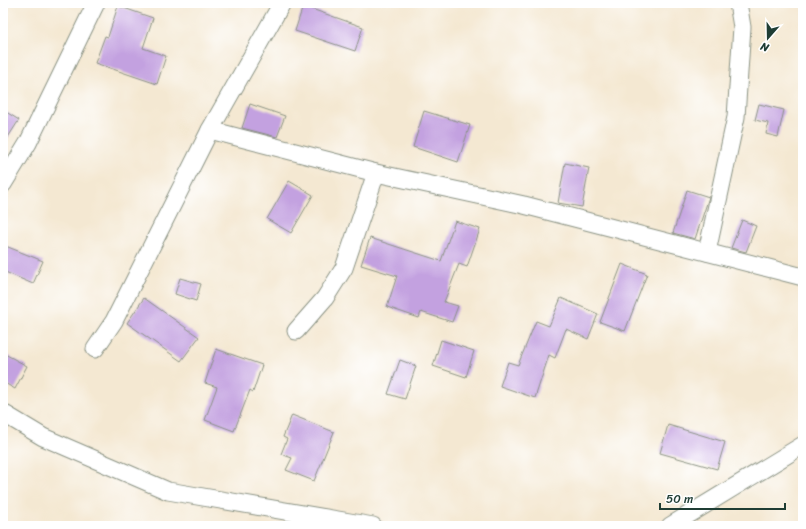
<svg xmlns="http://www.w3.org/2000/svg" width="806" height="529" viewBox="0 0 806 529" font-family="Sriracha,sans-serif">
	<rect width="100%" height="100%" fill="#fff"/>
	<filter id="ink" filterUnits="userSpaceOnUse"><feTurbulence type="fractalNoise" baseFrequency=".025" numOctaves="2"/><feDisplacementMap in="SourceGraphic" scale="8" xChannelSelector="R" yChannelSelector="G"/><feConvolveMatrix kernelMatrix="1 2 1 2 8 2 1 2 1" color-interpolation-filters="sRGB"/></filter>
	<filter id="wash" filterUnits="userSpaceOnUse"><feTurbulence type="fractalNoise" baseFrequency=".012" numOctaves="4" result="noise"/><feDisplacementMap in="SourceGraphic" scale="16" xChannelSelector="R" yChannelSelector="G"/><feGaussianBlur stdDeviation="0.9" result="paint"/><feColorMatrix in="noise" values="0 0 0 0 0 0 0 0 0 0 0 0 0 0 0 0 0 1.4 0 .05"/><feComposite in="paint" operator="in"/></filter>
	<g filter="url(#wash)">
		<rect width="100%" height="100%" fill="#f4e8d2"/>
		<g id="blocks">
			<!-- building -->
			<g fill="#c3a1e0">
				<path d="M 118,6 L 153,18 L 143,48 L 166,56 L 157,84 L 95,63 L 105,36 L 108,37 Z"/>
				<path d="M 303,6 L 363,27 L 355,51 L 295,31 Z"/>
				<path d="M 250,104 L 285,116 L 277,137 L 242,128 Z"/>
				<path d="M 759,104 L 784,110 L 778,137 L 766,134 L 768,123 L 755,120 Z"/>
				<path d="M 3,110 L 19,120 L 3,145 Z"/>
				<path d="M 424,111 L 470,125 L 458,162 L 413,147 Z"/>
				<path d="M 565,163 L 589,168 L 582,207 L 558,203 Z"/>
				<path d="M 289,181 L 313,195 L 291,233 L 267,219 Z"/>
				<path d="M 687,190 L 709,197 L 695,239 L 673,233 Z"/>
				<path d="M 742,220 L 756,226 L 746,252 L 731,248 Z"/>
				<path d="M 455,221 L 480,229 L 467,267 L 459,264 L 444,302 L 458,306 L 452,322 L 421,312 L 419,318 L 387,307 L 397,276 L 361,265 L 370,238 L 441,261 Z"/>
				<path d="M 3,245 L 43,261 L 33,284 L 3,271 Z"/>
				<path d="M 622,264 L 647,274 L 625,331 L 600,322 Z"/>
				<path d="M 180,278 L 201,284 L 196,301 L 175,294 Z"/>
				<path d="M 144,298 L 199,337 L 181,361 L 127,323 Z"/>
				<path d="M 561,298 L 598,314 L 588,339 L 566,329 L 555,358 L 549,355 L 535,398 L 500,386 L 508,362 L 518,365 L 536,321 L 549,326 Z"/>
				<path d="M 441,340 L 474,351 L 466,377 L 433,366 Z"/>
				<path d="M 216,349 L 262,365 L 253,392 L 250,390 L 234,431 L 205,420 L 217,387 L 205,383 Z"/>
				<path d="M 3,353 L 27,366 L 15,389 L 3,382 Z"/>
				<path d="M 400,360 L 416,366 L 405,399 L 388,394 Z"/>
				<path d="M 292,415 L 334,432 L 314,481 L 286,470 L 292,458 L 281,454 L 287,439 L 283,437 Z"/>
				<path d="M 668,425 L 725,442 L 717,469 L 660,453 Z"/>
			</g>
		</g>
	</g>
	<g filter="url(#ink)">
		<use href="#blocks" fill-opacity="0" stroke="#8a9283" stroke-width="1"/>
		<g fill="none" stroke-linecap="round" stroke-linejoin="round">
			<defs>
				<g id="minor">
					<path d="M 210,130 L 376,173 L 524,205 L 803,277"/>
					<path d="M 3,184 L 28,143 L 96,3"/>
					<path d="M 707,252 L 736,117 L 742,27 L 738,3"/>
					<path d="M 296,331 L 325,298 L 344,268 L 376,173"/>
					<path d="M 95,349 L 114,321 L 210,130 L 282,3"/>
					<path d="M 3,413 L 43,437 L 168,491 L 373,526"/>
					<path d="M 670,526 L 803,445"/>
				</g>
			</defs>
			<!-- minor casing -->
			<use href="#minor" stroke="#8a9283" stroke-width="19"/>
			<!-- minor -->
			<use href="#minor" stroke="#fff" stroke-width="17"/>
		</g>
	</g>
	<!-- margin -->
	<rect width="806" height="529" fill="none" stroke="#fff" stroke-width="16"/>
	<!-- north arrow -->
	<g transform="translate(768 38) rotate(200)" stroke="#ffffff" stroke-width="3" paint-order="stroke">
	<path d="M0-3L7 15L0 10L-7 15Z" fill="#1f3d34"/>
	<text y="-6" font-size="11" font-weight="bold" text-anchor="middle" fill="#1f3d34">N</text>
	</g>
	<!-- scale -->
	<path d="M660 503v6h125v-6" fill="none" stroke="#1f3d34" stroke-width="2"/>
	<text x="666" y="503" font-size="12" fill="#1f3d34" stroke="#ffffff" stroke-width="3" paint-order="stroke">50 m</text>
</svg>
